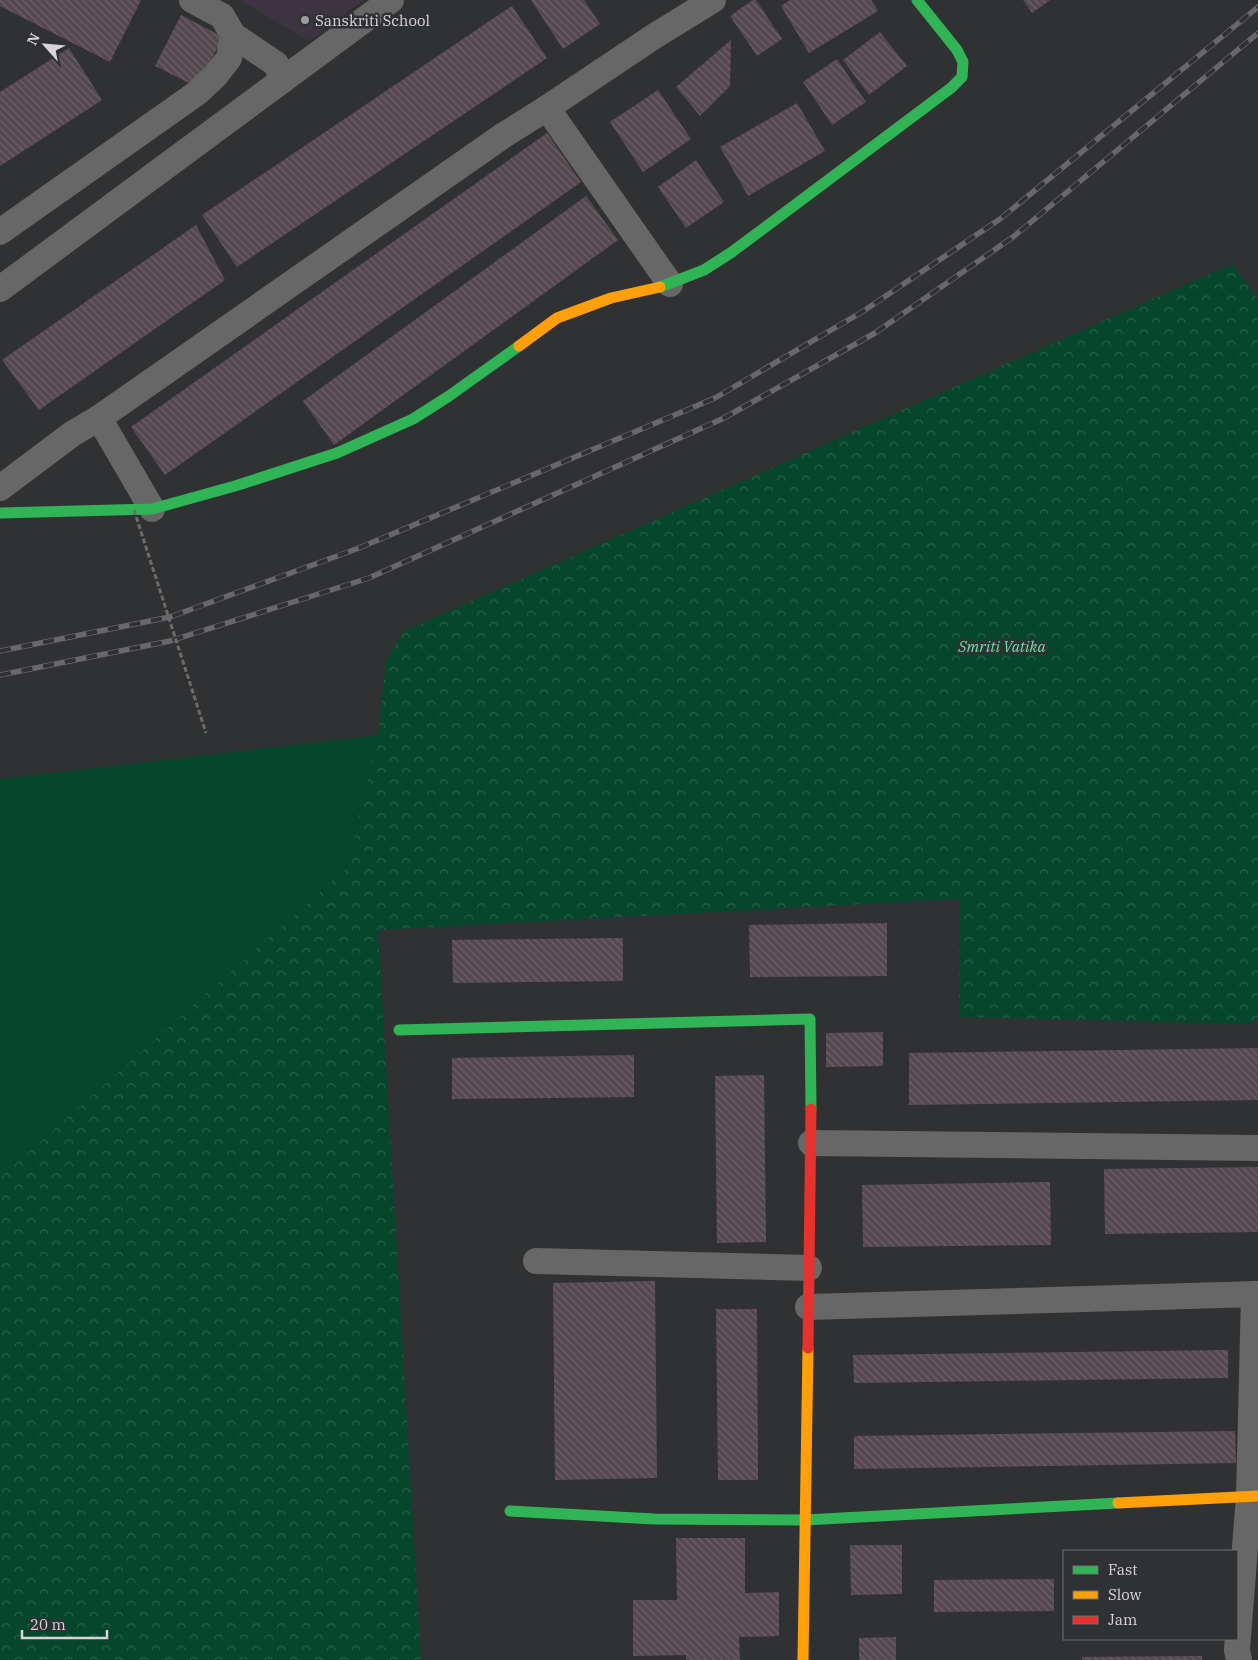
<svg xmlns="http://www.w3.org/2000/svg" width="1258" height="1660" viewBox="0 0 1258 1660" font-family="'IBM Plex Serif',serif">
	<defs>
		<pattern id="park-crowns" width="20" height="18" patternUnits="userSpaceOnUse" patternTransform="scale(1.25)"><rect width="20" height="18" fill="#06462d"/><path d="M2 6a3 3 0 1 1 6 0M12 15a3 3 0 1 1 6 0" fill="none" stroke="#29604b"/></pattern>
		<pattern id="building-back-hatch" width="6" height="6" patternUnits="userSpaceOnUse" patternTransform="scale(1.25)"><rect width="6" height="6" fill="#55494f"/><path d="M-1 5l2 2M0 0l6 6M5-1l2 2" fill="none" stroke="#6d6268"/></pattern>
	</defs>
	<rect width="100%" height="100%" fill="#303133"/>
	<!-- education -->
	<path fill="#3d3441" d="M 240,0 L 364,0 L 309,41 Z"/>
	<!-- green -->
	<path fill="#06462d" d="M 378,735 L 347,868 L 0,1178 L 0,779 Z"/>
	<!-- park -->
	<path fill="url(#park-crowns)" d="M 1232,264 L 1258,298 L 1258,1018 L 1249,1024 L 959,1017 L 960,899 L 378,930 L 421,1660 L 0,1660 L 0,1178 L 347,868 L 378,735 L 386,660 L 404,631 Z"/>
	<!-- building -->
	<g fill="url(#building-back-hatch)">
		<path d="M 0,0 L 141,0 L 110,62 L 0,6 Z"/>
		<path d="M 531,0 L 584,0 L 600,24 L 563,49 Z"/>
		<path d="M 753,0 L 756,0 L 782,39 L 757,56 L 730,16 Z"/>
		<path d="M 790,0 L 871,0 L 878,11 L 809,53 L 781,6 Z"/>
		<path d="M 1023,0 L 1050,0 L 1032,13 Z"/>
		<path d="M 512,6 L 547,58 L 237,267 L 202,215 Z"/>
		<path d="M 181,15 L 223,37 L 197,87 L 155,66 Z"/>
		<path d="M 880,32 L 907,66 L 869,95 L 843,60 Z"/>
		<path d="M 731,40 L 730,86 L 700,116 L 676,87 Z"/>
		<path d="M 69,48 L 102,100 L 0,166 L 0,92 Z"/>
		<path d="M 837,59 L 866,102 L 832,125 L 803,82 Z"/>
		<path d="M 658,90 L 691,139 L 643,172 L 610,122 Z"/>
		<path d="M 797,103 L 825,151 L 748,196 L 720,147 Z"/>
		<path d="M 547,133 L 581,182 L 165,475 L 131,427 Z"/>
		<path d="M 696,160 L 724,202 L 686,228 L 658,187 Z"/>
		<path d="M 586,196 L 618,240 L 334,445 L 303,401 Z"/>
		<path d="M 196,225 L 225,280 L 39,410 L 2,360 Z"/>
		<path d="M 887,923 L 887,976 L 750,977 L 749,925 Z"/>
		<path d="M 623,938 L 623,981 L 453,983 L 452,940 Z"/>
		<path d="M 883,1032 L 883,1066 L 826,1067 L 826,1033 Z"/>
		<path d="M 1258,1048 L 1258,1100 L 909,1105 L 909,1053 Z"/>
		<path d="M 634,1055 L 634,1097 L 452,1099 L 452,1058 Z"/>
		<path d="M 764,1075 L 766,1242 L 717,1243 L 715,1076 Z"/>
		<path d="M 1258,1167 L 1258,1232 L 1105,1234 L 1104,1169 Z"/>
		<path d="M 1050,1182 L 1051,1245 L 863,1247 L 862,1185 Z"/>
		<path d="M 655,1281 L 657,1478 L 555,1480 L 553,1283 Z"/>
		<path d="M 716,1309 L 757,1309 L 758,1480 L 718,1480 Z"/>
		<path d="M 1228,1350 L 1228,1378 L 854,1383 L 853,1355 Z"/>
		<path d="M 1235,1431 L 1236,1463 L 854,1469 L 854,1436 Z"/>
		<path d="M 676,1538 L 745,1538 L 745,1593 L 779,1592 L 779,1636 L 739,1637 L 740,1660 L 686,1660 L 686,1655 L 633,1656 L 633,1600 L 677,1600 Z"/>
		<path d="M 850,1545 L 902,1545 L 902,1594 L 851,1595 Z"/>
		<path d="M 1054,1579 L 1054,1611 L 934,1612 L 934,1580 Z"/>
		<path d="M 896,1637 L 896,1660 L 859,1660 L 859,1638 Z"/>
		<path d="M 1202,1656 L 1202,1660 L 1082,1660 L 1082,1657 Z"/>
	</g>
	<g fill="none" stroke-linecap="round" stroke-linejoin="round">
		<!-- street -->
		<g stroke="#676767" stroke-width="26">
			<path d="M 233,35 L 276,64 L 283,80"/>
			<path d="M 547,108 L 653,37 L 713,0"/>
			<path d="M 0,232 L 197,93 L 216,75 L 229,58 L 233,35 L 222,16 L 192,0"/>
			<path d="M 0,289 L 391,0"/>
			<path d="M 99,418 L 504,135 L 547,108 L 670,284"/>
			<path d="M 0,488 L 72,434 L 99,418 L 152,509"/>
			<path d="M 811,1143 L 1258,1148"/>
			<path d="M 536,1261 L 809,1268"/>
			<path d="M 808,1307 L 1258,1294"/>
			<path d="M 1239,1660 L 1237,1650 L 1249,1496 L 1254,1294"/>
		</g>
		<!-- fast -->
		<g stroke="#30b455" stroke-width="11">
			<path d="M 660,287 L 704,270 L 732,252 L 951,88 L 962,77 L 963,62 L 957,50 L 917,0"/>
			<path d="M 0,513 L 152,509 L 235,486 L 337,453 L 413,419 L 449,396 L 519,346"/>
			<path d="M 399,1030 L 810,1019 L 811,1109"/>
			<path d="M 510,1511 L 654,1519 L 805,1520 L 1118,1503"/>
		</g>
		<!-- slow -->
		<g stroke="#ff9f0a" stroke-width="11">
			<path d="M 519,346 L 557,318 L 611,298 L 660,287"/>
			<path d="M 1118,1503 L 1258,1496"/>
			<path d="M 803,1660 L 808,1348"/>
		</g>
		<!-- jam -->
		<path stroke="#e5322d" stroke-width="11" d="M 808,1348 L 811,1109"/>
		<defs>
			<g id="rail">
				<path d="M 0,651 L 170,617 L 359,548 L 715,398 L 862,312 L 1000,219 L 1258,7"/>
				<path d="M 0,675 L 170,641 L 369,578 L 724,418 L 875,333 L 1013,237 L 1258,33"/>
			</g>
		</defs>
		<!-- rail casing -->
		<use href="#rail" stroke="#68686a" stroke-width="5.5"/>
		<!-- rail -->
		<use href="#rail" stroke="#2f3134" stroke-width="4" stroke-dasharray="11" stroke-linecap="butt"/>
		<!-- path-bridge -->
		<path stroke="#6b6b6b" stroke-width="3" stroke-dasharray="5 2.5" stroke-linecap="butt" d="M 134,510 L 206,733"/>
	</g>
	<!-- markers -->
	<circle fill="#9b9c9e" stroke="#2f3134" stroke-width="2" cx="305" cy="20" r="5"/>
	<g text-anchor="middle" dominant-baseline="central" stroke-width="5" stroke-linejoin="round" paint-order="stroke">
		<!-- poi labels -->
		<g font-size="15" fill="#d5d5d7" stroke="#2f3134" text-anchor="start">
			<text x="315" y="20">Sanskriti School</text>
		</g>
		<!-- park labels -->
		<g font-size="15" font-style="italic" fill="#6de2a8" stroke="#2f3134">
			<text x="1002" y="646">Smriti Vatika</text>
		</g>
	</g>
	<!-- legend -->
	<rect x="1063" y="1550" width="175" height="90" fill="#2f3134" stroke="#717375"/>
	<rect x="1073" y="1566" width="25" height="8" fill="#30b455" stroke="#717375"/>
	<text x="1108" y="1575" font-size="15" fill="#d5d5d7">Fast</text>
	<rect x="1073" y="1591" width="25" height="8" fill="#ff9f0a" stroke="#717375"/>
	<text x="1108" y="1600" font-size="15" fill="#d5d5d7">Slow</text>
	<rect x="1073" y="1616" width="25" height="8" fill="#e5322d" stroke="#717375"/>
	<text x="1108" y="1625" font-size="15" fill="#d5d5d7">Jam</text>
	<!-- north arrow -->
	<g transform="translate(45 45) rotate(297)" stroke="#2f3134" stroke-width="4" paint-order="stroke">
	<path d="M0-4L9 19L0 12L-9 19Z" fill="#d5d5d7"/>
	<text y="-8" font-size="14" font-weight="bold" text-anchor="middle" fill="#d5d5d7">N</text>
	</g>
	<!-- scale -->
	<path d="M22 1630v8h85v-8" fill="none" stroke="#d5d5d7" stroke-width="2.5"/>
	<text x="30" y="1630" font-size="15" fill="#d5d5d7" stroke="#2f3134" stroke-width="4" paint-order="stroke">20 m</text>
</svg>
